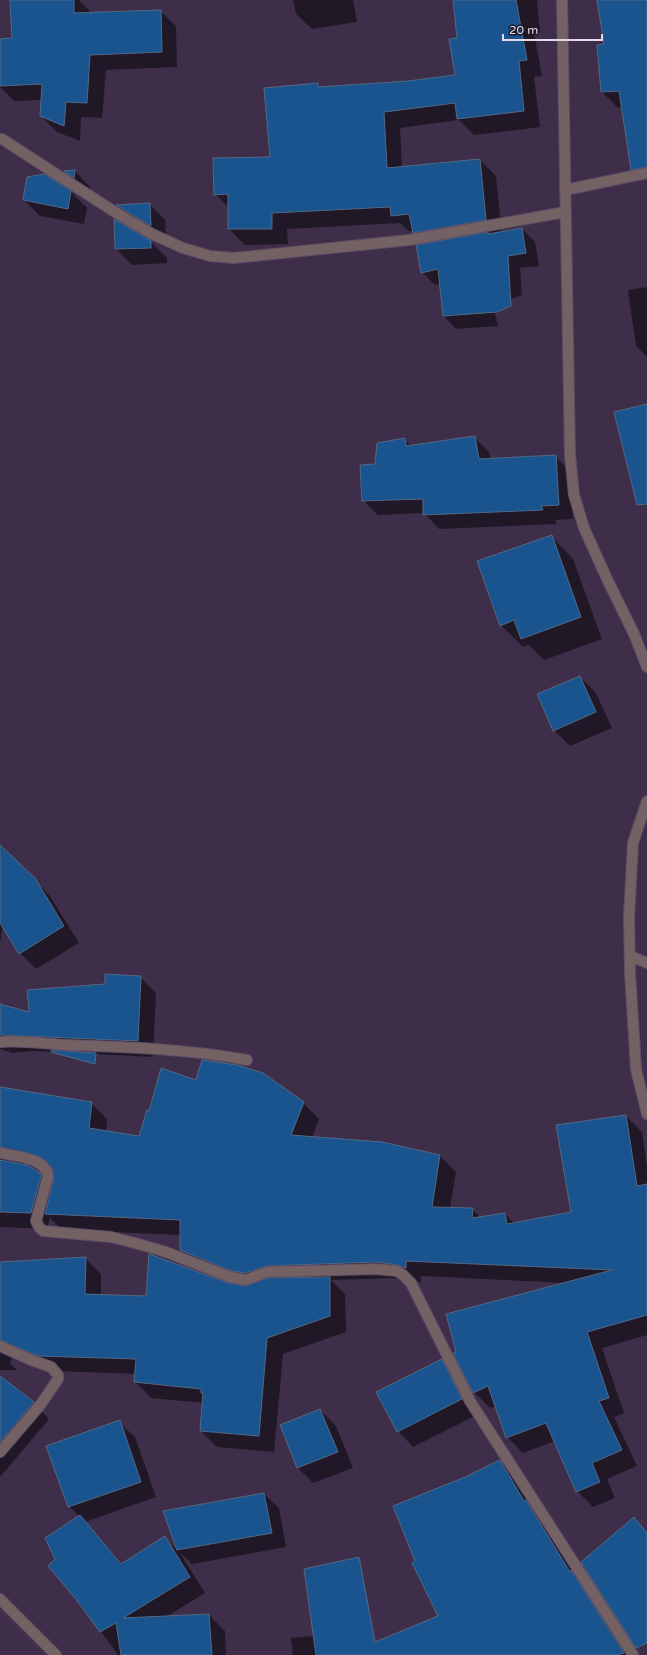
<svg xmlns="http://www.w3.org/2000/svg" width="647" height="1655" viewBox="0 0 647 1655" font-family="'Varela Round',sans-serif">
	<rect width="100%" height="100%" fill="#3f2e49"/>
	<!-- shadow -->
	<g fill="#0007" fill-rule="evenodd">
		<path d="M 11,0 L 79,0 L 89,10 L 89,13 L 160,11 L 176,26 L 177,67 L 106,70 L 102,118 L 81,117 L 80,141 L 57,132 L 41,116 L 42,100 L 14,101 L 0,87 L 0,40 L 13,39 Z"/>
		<path d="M 293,0 L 353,0 L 357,22 L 312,29 L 296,14 Z"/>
		<path d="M 454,0 L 537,0 L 540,32 L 534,33 L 542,76 L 534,77 L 540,127 L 474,135 L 459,120 L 400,128 L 402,168 L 480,160 L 496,176 L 502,233 L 522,229 L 535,242 L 539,266 L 520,268 L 522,295 L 493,305 L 498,326 L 456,329 L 444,316 L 440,284 L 435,285 L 422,272 L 426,245 L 413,231 L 408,231 L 400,223 L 287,229 L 288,244 L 245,245 L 229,229 L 229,208 L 215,194 L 271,158 L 317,84 L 320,87 L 408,82 L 457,76 L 458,39 Z"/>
		<path d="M 598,0 L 647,0 L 647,164 L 623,107 L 618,108 L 602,92 L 598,46 L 605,45 Z"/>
		<path d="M 75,171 L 90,187 L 89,192 L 81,187 L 66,172 Z"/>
		<path d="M 71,192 L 87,208 L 84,224 L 40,216 L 24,200 Z"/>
		<path d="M 149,204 L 165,220 L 166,240 L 133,221 L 118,206 Z"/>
		<path d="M 151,242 L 167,258 L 167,263 L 132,265 L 116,249 Z"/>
		<path d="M 647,287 L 647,357 L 636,346 L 628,290 Z"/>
		<path d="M 474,437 L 489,452 L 491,460 L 555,456 L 570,471 L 573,519 L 555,520 L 557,524 L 439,529 L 424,513 L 378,515 L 363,500 L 376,465 L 404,439 L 411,446 Z"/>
		<path d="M 551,536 L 573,559 L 602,639 L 544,660 L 529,645 L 523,647 L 501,625 Z"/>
		<path d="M 580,677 L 596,693 L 612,728 L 570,746 L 554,730 Z"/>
		<path d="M 0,857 L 34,879 L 50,896 L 79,943 L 36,969 L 20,953 L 3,926 L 0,943 Z"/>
		<path d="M 140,977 L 156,993 L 153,1057 L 33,1051 L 12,1053 L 0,1049 L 0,1005 L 30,1014 L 106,984 Z"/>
		<path d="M 197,1081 L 303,1103 L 319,1119 L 312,1138 L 440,1156 L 456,1172 L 450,1208 L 472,1209 L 481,1218 L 505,1214 L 515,1224 L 572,1213 L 626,1116 L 642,1132 L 647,1167 L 647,1335 L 602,1348 L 624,1413 L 614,1417 L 637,1466 L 607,1479 L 615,1498 L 593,1507 L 577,1491 L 555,1441 L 523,1453 L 507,1437 L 496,1406 L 490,1408 L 474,1392 L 455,1354 L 566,1283 L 421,1276 L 421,1283 L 414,1280 L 392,1278 L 331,1280 L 345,1294 L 346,1332 L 283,1354 L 274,1452 L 217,1447 L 201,1431 L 203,1403 L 151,1398 L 135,1382 L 136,1374 L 55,1371 L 13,1356 L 10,1363 L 17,1370 L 0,1370 L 0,1263 L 85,1258 L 101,1274 L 101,1295 L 147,1297 L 228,1284 L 245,1287 L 248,1286 L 197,1266 L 181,1250 L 181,1235 L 62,1230 L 50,1218 L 47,1229 L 0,1227 L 0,1088 L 91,1103 L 107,1119 L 106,1132 L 140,1137 ZM 22,1163 L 53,1171 L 55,1178 L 53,1187 L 40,1174 Z"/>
		<path d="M 442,1360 L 457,1376 L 477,1415 L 413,1447 L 398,1431 Z"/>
		<path d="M 0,1378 L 34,1403 L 49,1419 L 0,1477 Z"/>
		<path d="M 320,1410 L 336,1426 L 353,1468 L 313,1483 L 297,1467 Z"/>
		<path d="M 119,1422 L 135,1437 L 156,1497 L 85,1522 L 122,1564 L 165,1538 L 178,1551 L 164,1512 L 264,1494 L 279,1508 L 286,1547 L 192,1564 L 180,1553 L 205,1593 L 166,1617 L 209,1615 L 225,1631 L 226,1655 L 118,1655 L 76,1597 L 57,1559 L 79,1516 L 69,1506 Z"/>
		<path d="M 500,1461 L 516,1478 L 630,1655 L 380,1655 L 439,1616 L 416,1562 L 466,1478 Z"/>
		<path d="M 333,1634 L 350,1655 L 293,1655 L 291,1638 Z"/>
	</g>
	<!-- building -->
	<g fill="#19548f" stroke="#526984">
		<path d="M 10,0 L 74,0 L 74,13 L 161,10 L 162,52 L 90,55 L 87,103 L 66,102 L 64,126 L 40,116 L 42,84 L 0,86 L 0,39 L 12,38 Z"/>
		<path d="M 453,0 L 516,0 L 527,60 L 519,61 L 524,111 L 457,119 L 455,103 L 384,112 L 387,168 L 480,159 L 486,220 L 413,233 L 409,214 L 391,216 L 390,207 L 272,213 L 272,229 L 228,229 L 228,194 L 214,195 L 213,158 L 270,157 L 264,88 L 318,83 L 318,87 L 408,81 L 455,75 L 449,39 L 457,38 Z"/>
		<path d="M 597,0 L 647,0 L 647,167 L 631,170 L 619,91 L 601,92 L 597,45 L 604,44 Z"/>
		<path d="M 75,170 L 74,178 L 64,171 Z"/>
		<path d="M 44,174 L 71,191 L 68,209 L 23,200 L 27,177 Z"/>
		<path d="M 150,203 L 151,226 L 116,205 Z"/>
		<path d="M 114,219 L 151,241 L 151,248 L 115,249 Z"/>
		<path d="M 522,228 L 526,253 L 508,256 L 511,306 L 497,312 L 443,316 L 438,269 L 421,273 L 416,245 L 488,232 L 488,234 Z"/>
		<path d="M 647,404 L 647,504 L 637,505 L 614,412 Z"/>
		<path d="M 475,436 L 479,459 L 556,455 L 559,505 L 541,506 L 543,510 L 423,515 L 423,499 L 362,501 L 360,465 L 375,464 L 377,443 L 405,438 L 406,446 Z"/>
		<path d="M 552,535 L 581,617 L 521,639 L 514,620 L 500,626 L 477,561 Z"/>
		<path d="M 580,676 L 596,712 L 553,731 L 537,694 Z"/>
		<path d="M 0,845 L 35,878 L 64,926 L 19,954 L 0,923 Z"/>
		<path d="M 105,974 L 141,976 L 138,1041 L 0,1035 L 0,1004 L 29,1012 L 27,990 L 105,984 Z"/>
		<path d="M 51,1050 L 96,1053 L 95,1064 L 51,1052 Z"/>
		<path d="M 202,1060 L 237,1065 L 263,1073 L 304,1102 L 291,1135 L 382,1142 L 440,1155 L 432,1207 L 473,1208 L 472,1218 L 505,1213 L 507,1224 L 571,1212 L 556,1125 L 626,1115 L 637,1186 L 647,1184 L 647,1315 L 587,1332 L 609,1398 L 599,1401 L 622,1450 L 592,1463 L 600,1482 L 576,1492 L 546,1423 L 506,1438 L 488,1386 L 473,1393 L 453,1353 L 456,1352 L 446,1314 L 612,1270 L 406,1261 L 406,1268 L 398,1265 L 376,1262 L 267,1266 L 245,1273 L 232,1271 L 180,1250 L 180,1220 L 45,1214 L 54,1178 L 52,1168 L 46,1161 L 38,1156 L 0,1147 L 0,1087 L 92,1102 L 89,1128 L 139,1136 L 147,1110 L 149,1111 L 161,1068 L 196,1080 Z"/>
		<path d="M 0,1160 L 27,1165 L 40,1173 L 41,1176 L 31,1213 L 0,1212 Z"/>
		<path d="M 149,1254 L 228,1283 L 245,1286 L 268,1278 L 330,1277 L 330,1316 L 267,1338 L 259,1436 L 200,1431 L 203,1393 L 201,1393 L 201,1389 L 134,1382 L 136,1359 L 38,1356 L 0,1340 L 0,1262 L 86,1257 L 85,1294 L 146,1296 Z"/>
		<path d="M 442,1359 L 462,1399 L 397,1432 L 376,1392 Z"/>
		<path d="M 0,1376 L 34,1402 L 0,1442 Z"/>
		<path d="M 320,1409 L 338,1452 L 297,1468 L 280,1425 Z"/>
		<path d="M 120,1420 L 141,1482 L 68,1507 L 46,1446 Z"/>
		<path d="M 500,1460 L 524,1501 L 526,1500 L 570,1572 L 571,1570 L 624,1653 L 618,1655 L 316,1655 L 304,1569 L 359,1557 L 375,1642 L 438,1616 L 412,1563 L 415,1561 L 393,1506 L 465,1477 Z"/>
		<path d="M 264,1493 L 272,1533 L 177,1550 L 163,1511 Z"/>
		<path d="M 80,1515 L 121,1564 L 165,1536 L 190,1577 L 123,1618 L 209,1614 L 212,1655 L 121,1655 L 116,1623 L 100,1632 L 75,1598 L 48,1566 L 55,1559 L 45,1538 Z"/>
		<path d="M 634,1517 L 647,1533 L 647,1643 L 636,1648 L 581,1562 Z"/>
	</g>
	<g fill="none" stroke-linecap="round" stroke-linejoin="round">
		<defs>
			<g id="minor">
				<path d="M 562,0 L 570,455 L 574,495 L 584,528 L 608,581 L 634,634 L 647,667"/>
				<path d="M 2,139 L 118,214 L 152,234 L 183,248 L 210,256 L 234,258 L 409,240 L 565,212"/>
				<path d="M 565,190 L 647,173"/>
				<path d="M 647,801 L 633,843 L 629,917 L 630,973 L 636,1069 L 647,1114"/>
				<path d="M 630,956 L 647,963"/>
				<path d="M 0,1042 C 22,1040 45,1044 67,1045 C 128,1047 187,1049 247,1060"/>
				<path d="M 0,1153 C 15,1156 46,1158 48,1176 L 36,1221 L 39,1227 L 43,1231 L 111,1237 L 135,1243 L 166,1252 L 230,1277 L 246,1280 L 267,1272 L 376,1269 L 397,1271 L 403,1275 L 411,1283 L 470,1401 L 633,1655"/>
				<path d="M 0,1346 L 31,1360 L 51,1367 L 58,1375 L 58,1379 L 41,1404 L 0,1452"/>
				<path d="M 0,1599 L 56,1655"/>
			</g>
		</defs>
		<!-- minor casing -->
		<use href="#minor" stroke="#5d4d66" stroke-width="12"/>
		<!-- minor -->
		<use href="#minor" stroke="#736163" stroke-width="10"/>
	</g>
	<!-- scale -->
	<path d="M503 34v6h99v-6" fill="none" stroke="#e3d9ea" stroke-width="2"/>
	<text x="509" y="34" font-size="12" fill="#e3d9ea" stroke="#211a26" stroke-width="3" paint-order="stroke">20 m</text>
</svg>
